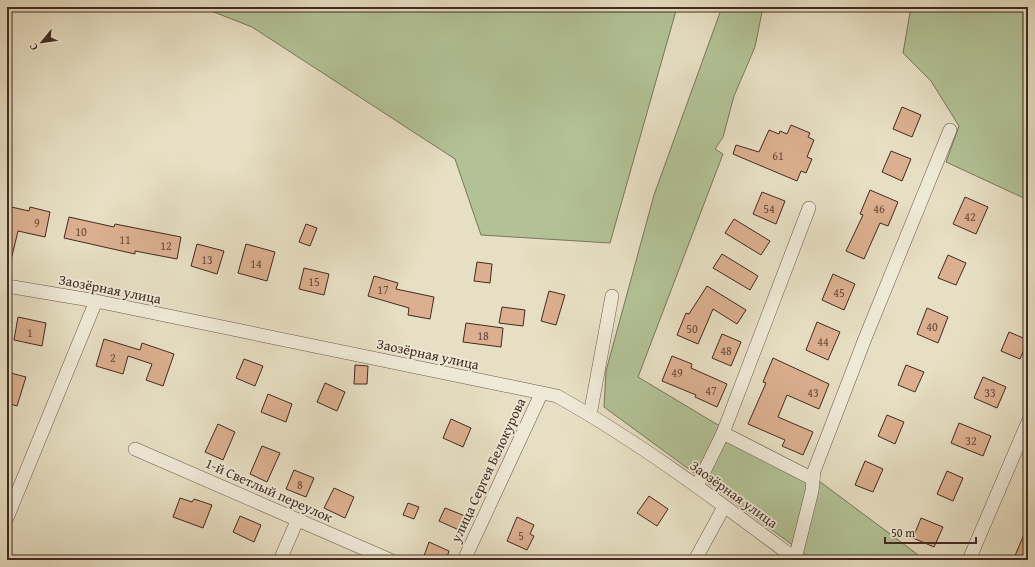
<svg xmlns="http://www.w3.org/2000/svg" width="1035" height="567" viewBox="0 0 1035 567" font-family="'Gentium Book Plus',serif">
	<rect width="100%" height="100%" fill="#e7dfc3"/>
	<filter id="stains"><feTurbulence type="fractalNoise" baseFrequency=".005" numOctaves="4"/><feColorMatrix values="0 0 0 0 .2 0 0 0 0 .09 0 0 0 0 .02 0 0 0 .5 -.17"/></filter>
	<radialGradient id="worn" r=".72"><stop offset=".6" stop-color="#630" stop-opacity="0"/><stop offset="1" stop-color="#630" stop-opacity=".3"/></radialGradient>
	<!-- green -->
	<g fill="#b2c296" stroke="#7a765c">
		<path d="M 61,7 L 156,7 L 90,11 Z"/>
		<path d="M 201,7 L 677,7 L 610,243 L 481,235 L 455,159 L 252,27 Z"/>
		<path d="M 722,7 L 763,7 L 755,47 L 734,96 L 723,137 L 715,149 L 723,154 L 638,377 L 713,422 L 811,475 L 925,560 L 813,560 L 604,407 L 606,371 L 654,195 Z"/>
		<path d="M 911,7 L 1028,7 L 1028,200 L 946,162 L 959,126 L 931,81 L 903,53 Z"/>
	</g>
	<!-- building -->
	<g fill="#dbaf8f" stroke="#432a21">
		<path d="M 902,107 L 921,115 L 912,137 L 893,129 Z"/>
		<path d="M 791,125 L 810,133 L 808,137 L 814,140 L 807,157 L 812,159 L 806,173 L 801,171 L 797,181 L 733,154 L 736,145 L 759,152 L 769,130 L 779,134 L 780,131 L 787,134 Z"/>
		<path d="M 891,151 L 911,159 L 902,181 L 882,172 Z"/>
		<path d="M 870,190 L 898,202 L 888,226 L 880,223 L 864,259 L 846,251 L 863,215 L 860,214 Z"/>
		<path d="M 762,192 L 785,201 L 776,224 L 753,214 Z"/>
		<path d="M 965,197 L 988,207 L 976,234 L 953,224 Z"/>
		<path d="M 7,206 L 29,211 L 30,207 L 50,212 L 45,237 L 18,231 L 11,260 L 7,259 Z"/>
		<path d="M 69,217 L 114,227 L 115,224 L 181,237 L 177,259 L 135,251 L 135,254 L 64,238 Z"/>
		<path d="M 734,219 L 770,241 L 761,255 L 725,233 Z"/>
		<path d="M 306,224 L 317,228 L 310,246 L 299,242 Z"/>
		<path d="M 197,244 L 224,251 L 217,274 L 191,266 Z"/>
		<path d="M 246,244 L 275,252 L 267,281 L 238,273 Z"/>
		<path d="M 722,254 L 758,276 L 750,290 L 713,268 Z"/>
		<path d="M 948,255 L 966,263 L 956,285 L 938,278 Z"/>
		<path d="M 477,262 L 492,264 L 490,283 L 474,281 Z"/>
		<path d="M 304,268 L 329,274 L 324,295 L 299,289 Z"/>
		<path d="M 833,274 L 855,284 L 844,310 L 822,300 Z"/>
		<path d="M 374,276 L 398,283 L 396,289 L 434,297 L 430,319 L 408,315 L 409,308 L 368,296 Z"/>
		<path d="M 707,286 L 746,310 L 737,324 L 713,309 L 698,344 L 677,335 L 686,313 L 689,314 Z"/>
		<path d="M 549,291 L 565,295 L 556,325 L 541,321 Z"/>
		<path d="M 502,307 L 525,310 L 523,326 L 499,323 Z"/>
		<path d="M 927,308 L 948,317 L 938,343 L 917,334 Z"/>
		<path d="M 18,317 L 46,323 L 42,346 L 14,340 Z"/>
		<path d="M 817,322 L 840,332 L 828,360 L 806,350 Z"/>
		<path d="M 466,323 L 503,328 L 501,347 L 463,342 Z"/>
		<path d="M 1009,332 L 1028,340 L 1020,359 L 1001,351 Z"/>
		<path d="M 722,334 L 741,342 L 731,366 L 712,358 Z"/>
		<path d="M 104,339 L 140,350 L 142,343 L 174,354 L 163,386 L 146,380 L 152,364 L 128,356 L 123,374 L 96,366 Z"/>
		<path d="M 672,356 L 692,364 L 691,368 L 727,384 L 717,407 L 695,397 L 696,395 L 662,381 Z"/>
		<path d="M 773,358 L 829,384 L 819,409 L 787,395 L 778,417 L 813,432 L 803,455 L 782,446 L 785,440 L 748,424 L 766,383 L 763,382 Z"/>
		<path d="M 244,359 L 263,366 L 255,386 L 236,378 Z"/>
		<path d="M 355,365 L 368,366 L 367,384 L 354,384 Z"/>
		<path d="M 906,365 L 924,372 L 915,392 L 898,385 Z"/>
		<path d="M 7,372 L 26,377 L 17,406 L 7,403 Z"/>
		<path d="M 983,377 L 1006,387 L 997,408 L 974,398 Z"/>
		<path d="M 325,383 L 345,392 L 337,411 L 317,402 Z"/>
		<path d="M 268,394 L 292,404 L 286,422 L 261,412 Z"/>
		<path d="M 887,415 L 904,422 L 895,444 L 878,436 Z"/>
		<path d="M 451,419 L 471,428 L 463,447 L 443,438 Z"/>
		<path d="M 959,423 L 991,436 L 983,456 L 951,443 Z"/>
		<path d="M 218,424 L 235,432 L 223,460 L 205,452 Z"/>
		<path d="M 262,446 L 280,453 L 267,482 L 250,474 Z"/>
		<path d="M 865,461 L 883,469 L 873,492 L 855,485 Z"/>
		<path d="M 294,470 L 314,478 L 306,497 L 286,489 Z"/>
		<path d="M 947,471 L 963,478 L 953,501 L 937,494 Z"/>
		<path d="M 334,488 L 354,497 L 345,518 L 324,508 Z"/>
		<path d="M 649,496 L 668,509 L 657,526 L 637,513 Z"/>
		<path d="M 180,498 L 192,502 L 194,499 L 212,505 L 203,528 L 173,517 Z"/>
		<path d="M 408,503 L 419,507 L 414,519 L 403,515 Z"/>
		<path d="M 445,508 L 465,516 L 459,530 L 439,521 Z"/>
		<path d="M 240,516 L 261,525 L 254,542 L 233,532 Z"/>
		<path d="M 517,517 L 534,525 L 530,534 L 534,536 L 527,550 L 507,541 Z"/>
		<path d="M 921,518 L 943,527 L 934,547 L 913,538 Z"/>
		<path d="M 1028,525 L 1028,560 L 1020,560 L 1014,558 Z"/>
		<path d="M 429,542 L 449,551 L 446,560 L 433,560 L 424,556 Z"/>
	</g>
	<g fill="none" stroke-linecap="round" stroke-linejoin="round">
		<defs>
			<g id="minor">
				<path d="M 809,208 L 723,433 L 813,479"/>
				<path d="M 7,286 L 96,301 L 557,396 C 641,443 719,502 797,560"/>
				<path d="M 590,415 L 612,296"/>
				<path d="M 135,449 L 390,560"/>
				<path d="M 697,486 L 723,433"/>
				<path d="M 7,518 L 96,301"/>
				<path d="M 795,559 L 812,491 L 814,471 L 866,336 L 950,130"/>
				<path d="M 280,560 L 297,521"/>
				<path d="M 464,560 L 541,394"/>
				<path d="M 695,560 L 724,507"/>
				<path d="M 969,560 L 1028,422"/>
			</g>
		</defs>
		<!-- minor casing -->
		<use href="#minor" stroke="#6c574a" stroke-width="14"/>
		<!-- minor -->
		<use href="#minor" stroke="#efead8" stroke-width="13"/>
	</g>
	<g text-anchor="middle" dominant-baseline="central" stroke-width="3.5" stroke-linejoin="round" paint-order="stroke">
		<!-- number labels -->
		<g font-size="12" fill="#694b3c">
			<text x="778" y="155">61</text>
			<text x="769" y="208">54</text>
			<text x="879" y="208">46</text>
			<text x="970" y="216">42</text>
			<text x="37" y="222">9</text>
			<text x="81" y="231">10</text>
			<text x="125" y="239">11</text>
			<text x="166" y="245">12</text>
			<text x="207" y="259">13</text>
			<text x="256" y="263">14</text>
			<text x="314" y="281">15</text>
			<text x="383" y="289">17</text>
			<text x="839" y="292">45</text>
			<text x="932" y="326">40</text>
			<text x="692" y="328">50</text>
			<text x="30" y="332">1</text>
			<text x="483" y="335">18</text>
			<text x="823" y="341">44</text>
			<text x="726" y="350">48</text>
			<text x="113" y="357">2</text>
			<text x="677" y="372">49</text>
			<text x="711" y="390">47</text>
			<text x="813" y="392">43</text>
			<text x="990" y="392">33</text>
			<text x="971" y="440">32</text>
			<text x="300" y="484">8</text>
			<text x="521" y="535">5</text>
		</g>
		<!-- street labels -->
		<g font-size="14" fill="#432a21" stroke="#efead8">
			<text transform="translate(110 289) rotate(11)">Заозёрная улица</text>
			<text transform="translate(428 354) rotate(12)">Заозёрная улица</text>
			<text transform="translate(488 470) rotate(-65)">улица Сергея Белокурова</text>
			<text transform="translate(269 490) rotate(24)">1-й Светлый переулок</text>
			<text transform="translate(734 494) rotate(36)">Заозёрная улица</text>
		</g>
	</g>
	<!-- margin -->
	<rect width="1035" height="567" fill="none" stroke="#e7dfc3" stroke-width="24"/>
	<rect x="8" y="8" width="1019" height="551" fill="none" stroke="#432a21" stroke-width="2"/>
	<rect x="12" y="12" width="1011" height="543" fill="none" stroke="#432a21"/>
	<!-- north arrow -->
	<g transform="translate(42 42) rotate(241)" stroke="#efead8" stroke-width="3" paint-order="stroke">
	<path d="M0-3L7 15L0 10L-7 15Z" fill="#432a21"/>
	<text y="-6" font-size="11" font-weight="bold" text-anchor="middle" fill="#432a21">С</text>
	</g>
	<!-- scale -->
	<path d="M885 537v6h91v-6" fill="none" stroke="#432a21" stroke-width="2"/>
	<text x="891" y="537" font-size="12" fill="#432a21" stroke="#efead8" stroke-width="3" paint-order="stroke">50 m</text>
	<rect width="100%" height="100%" filter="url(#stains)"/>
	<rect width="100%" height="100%" fill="url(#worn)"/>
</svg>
